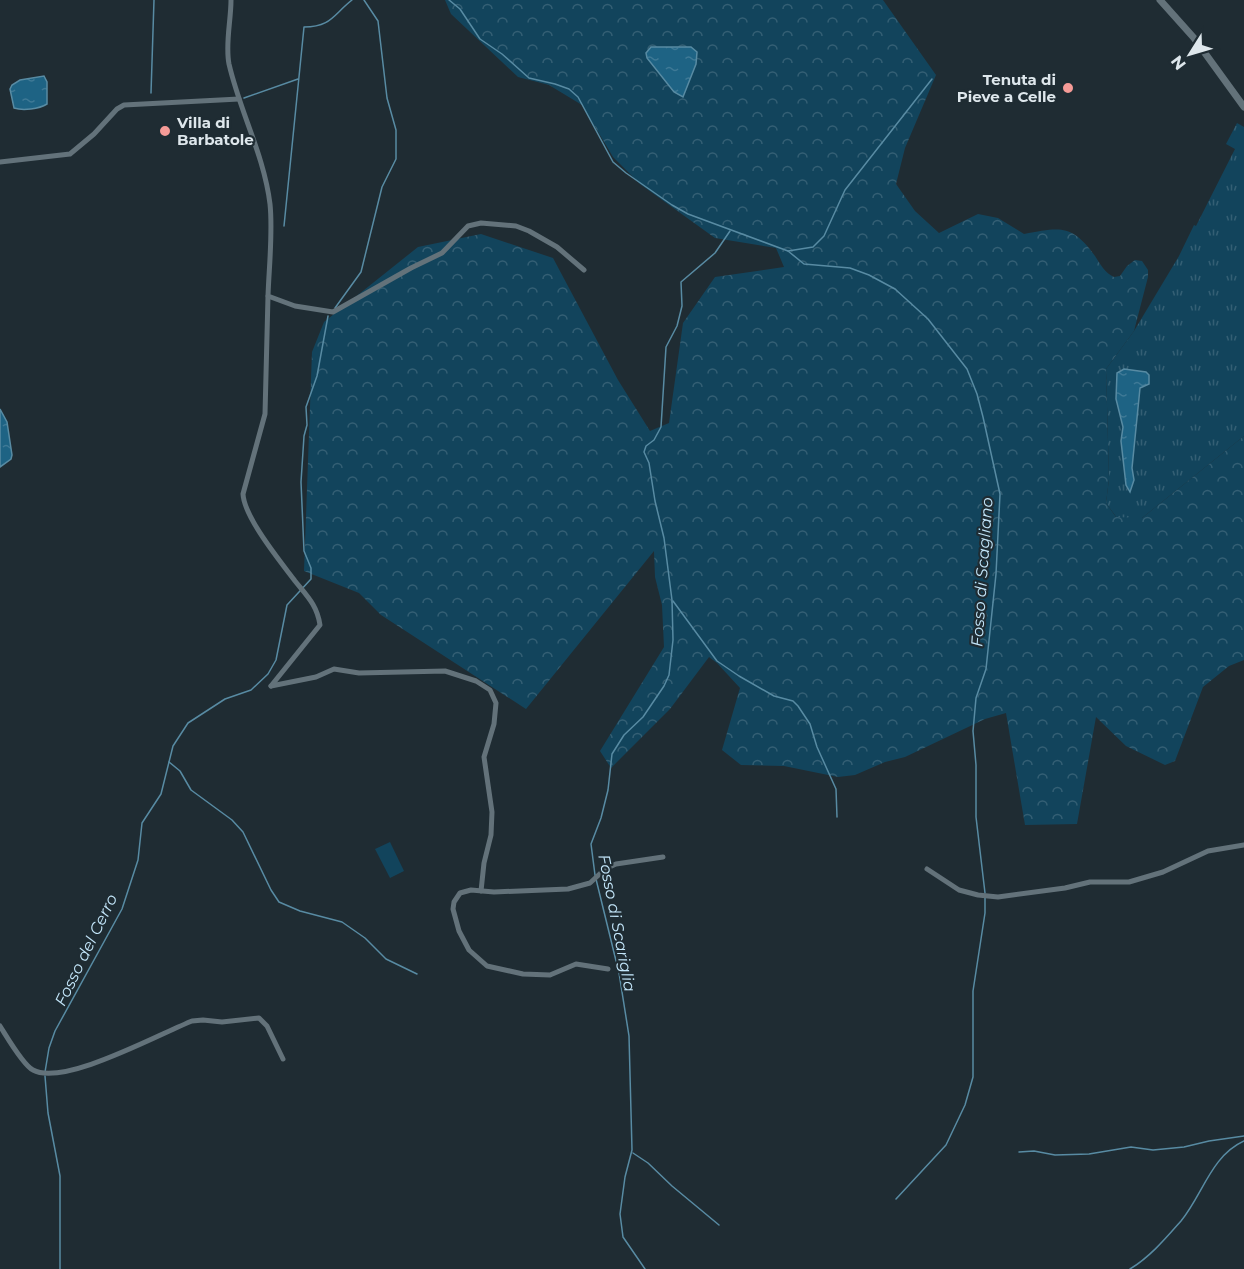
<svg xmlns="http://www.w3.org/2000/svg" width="1244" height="1269" viewBox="0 0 1244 1269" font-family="Montserrat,sans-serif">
	<defs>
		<pattern id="grass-tufts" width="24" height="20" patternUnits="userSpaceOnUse" patternTransform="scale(1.5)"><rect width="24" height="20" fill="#12445c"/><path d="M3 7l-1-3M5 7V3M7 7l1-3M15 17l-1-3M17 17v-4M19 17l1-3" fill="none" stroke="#345f74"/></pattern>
		<pattern id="forest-crowns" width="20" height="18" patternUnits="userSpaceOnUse" patternTransform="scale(1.5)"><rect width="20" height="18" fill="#12445c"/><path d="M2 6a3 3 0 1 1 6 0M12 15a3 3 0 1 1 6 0" fill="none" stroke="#345f74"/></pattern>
		<pattern id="water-ripples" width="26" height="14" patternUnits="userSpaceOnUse" patternTransform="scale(1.5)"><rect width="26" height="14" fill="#1e6384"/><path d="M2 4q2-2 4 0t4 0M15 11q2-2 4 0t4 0" fill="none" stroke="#3e7996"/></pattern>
	</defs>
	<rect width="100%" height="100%" fill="#1f2c33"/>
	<!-- grass -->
	<path fill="url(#grass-tufts)" d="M 1237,123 L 1244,127 L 1244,436 L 1142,518 L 1117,518 L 1106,503 L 1109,479 L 1106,369 L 1134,331 L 1179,256 L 1194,225 L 1196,226 L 1235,149 L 1226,144 Z"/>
	<!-- forest -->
	<path fill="url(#forest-crowns)" d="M 445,0 L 883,0 L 936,75 L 905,148 L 896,184 L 915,211 L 939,233 L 978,214 L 998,218 L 1024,234 C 1060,228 1071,223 1095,256 C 1100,264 1105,273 1114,277 L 1120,276 L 1127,266 L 1135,260 L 1142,261 L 1148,270 L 1148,277 L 1134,331 L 1106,369 L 1109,479 L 1106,503 L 1116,517 L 1142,518 L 1244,436 L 1244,660 L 1229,666 L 1203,687 L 1175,761 L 1165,765 L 1126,746 L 1096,717 L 1077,824 L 1025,825 L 1006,713 L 985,719 L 905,757 L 885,762 L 855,775 L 838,777 L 784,766 L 741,765 L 722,750 L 740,688 L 717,663 L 709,657 L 670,709 L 611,768 L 600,751 L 664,647 L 662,605 L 655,577 L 654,551 L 526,709 L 381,615 L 359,593 L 304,571 L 312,352 L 324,322 L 418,247 L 481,234 L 553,258 L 618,380 L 650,431 L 669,423 L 683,323 L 715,277 L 784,267 L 776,248 L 715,238 L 640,184 L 613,157 L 582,105 L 549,85 L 518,77 L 451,14 Z"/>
	<!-- pitch -->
	<path fill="#12445c" d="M 390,842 L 404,871 L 390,878 L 375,849 Z"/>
	<!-- water -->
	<g fill="url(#water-ripples)" stroke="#588ba3" stroke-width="1.5">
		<path d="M 651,47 L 691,47 L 697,52 L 696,64 L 683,97 L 674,92 L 647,58 L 646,53 Z"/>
		<path d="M 44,76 L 47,82 L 47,104 C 39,109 23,111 14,108 L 10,89 L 12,85 L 20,80 Z"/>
		<path d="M 1124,369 L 1146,372 L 1149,375 L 1149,384 L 1140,388 L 1132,468 L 1134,480 L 1130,492 L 1126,485 L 1121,441 L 1123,427 L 1116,399 L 1117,373 Z"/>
		<path d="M 0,409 L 7,422 L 12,455 L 11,459 L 0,467 Z"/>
	</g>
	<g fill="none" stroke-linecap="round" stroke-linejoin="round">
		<!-- stream -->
		<g stroke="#588ba3" stroke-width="1.5">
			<path d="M 449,0 L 460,9 L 480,39 L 502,54 L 529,78 L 555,84 L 569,89 L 578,97 L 613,162 L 626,173 L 672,205 L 688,214 L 788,251 L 804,264 L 850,268 L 869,275 L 895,289 L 928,319 L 967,369 L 977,394 L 983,417 L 1000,494 L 996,574 L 986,669 L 976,698 L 973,731 L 976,765 L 976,817 L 985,893"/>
			<path d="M 151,93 L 154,0"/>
			<path d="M 244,98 L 298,79"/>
			<path d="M 284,226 L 304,27 C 331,27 333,15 352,0"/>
			<path d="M 788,251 L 813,247 L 824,236 L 845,190 L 932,79"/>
			<path d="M 335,308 L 361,272 L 382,187 L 396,159 L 396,130 L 387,98 L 378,21 L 364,0"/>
			<path d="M 673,601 L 717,661 L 739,676 L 774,696 L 793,701 L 798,706 L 810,724 L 817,747 L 836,789 L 837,817"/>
			<path d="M 169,762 L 180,771 L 191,790 L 232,820 L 243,832 L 271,890 L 279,902 L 300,911 L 342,922 L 365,938 L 386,959 L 417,974"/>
			<path d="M 45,1072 L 49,1048 L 55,1031 L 122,909 L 138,860 L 142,823 L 161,794 L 173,746 L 188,723 L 225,699 L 251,690 L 268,674 L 276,660 L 287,605 L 311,579 L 311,568 L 304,551 L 301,482 L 304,436 L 307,425 L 306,407 L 317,376 L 328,316"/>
			<path d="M 45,1076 L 48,1113 L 60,1176 L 60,1269"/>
			<path d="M 1019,1152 L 1034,1151 L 1055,1155 L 1089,1154 L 1131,1147 L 1153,1150 L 1184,1147 L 1209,1141 L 1244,1136"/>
			<path d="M 633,1153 L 648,1163 L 672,1186 L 719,1225"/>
			<path d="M 896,1199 L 946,1145 L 965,1105 L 973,1077 L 973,991 L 985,913 L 985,898"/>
			<path d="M 645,1269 L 623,1237 L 620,1214 L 625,1177 L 632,1150 L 629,1036 L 619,973 L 595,875 L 591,844 L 601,818 L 608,790 L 612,754 L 624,735 L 643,717 L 664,686 L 669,675 L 673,640 L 672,600 L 664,538 L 655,501 L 649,463 L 644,452 L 646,446 L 654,440 L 661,427 L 666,347 L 677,326 L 682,306 L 681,282 L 715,253 L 730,231"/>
			<path d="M 1130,1269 C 1150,1257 1166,1238 1181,1221 C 1203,1194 1211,1156 1244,1141"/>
		</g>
		<!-- minor -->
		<g stroke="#63727a" stroke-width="5">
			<path d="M 231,0 C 231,21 225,44 229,64 C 240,112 264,155 270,204 C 273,232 269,267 268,296 L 295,306 L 333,312 L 411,268 L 442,253 L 468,226 L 481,223 L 516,226 L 529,231 L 557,247 L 584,270"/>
			<path d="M 0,162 L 70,154 L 94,134 L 117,109 L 124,105 L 239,99"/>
			<path d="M 268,296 L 265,414 L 243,494 C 244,517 280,561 295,581 C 307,596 317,605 320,625 L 271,686"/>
			<path d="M 271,686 L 316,677 L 334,669 L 359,673 L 445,671 L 476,681 L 490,690 L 496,703 L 494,724 L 484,757 L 492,812 L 491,835 L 484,863 L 481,891"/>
			<path d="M 927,869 L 959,890 L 978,895 L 998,897 L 1065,888 L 1090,882 L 1129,882 L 1163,872 L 1208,851 L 1244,845"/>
			<path d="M 608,969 L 576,964 L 550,975 L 523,974 L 487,966 L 469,950 L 459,931 L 453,909 L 454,902 L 460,893 L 471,890 L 494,892 L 568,889 L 590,883 L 605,869 L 616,864 L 663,857"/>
			<path d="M 0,1026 C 7,1037 23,1065 33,1070 C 63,1087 159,1034 192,1021 L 203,1020 L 222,1022 L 259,1018 L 267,1026 L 283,1059"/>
		</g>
		<!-- secondary -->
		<path stroke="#63727a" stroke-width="7" d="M 1160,0 L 1194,38 L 1244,107"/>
	</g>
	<!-- markers -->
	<g fill="#f59b97" stroke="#1f2c33" stroke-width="2">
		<circle cx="1068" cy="88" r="6"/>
		<circle cx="165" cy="131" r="6"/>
	</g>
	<g text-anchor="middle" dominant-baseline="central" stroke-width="4.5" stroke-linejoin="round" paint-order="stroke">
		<!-- poi labels -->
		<g font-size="15" font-weight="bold" fill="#dee7ec" stroke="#1f2c33" text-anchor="end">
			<text x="1056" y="79">Tenuta di<tspan x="1056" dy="17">Pieve a Celle</tspan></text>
			<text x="177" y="122" text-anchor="start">Villa di<tspan x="177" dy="17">Barbatole</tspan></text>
		</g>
		<!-- water labels -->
		<g font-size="16" font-style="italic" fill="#c4e7fb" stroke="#1f2c33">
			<text transform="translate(982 572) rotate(-86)">Fosso di Scagliano</text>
			<text transform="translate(617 923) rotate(79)">Fosso di Scariglia</text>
			<text transform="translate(86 950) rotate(-64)">Fosso del Cerro</text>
		</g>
	</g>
	<!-- north arrow -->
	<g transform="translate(1190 54) rotate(233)" stroke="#1f2c33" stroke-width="4.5" paint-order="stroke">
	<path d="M0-4.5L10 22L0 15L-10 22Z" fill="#dee7ec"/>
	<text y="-9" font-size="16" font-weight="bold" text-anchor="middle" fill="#dee7ec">N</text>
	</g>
</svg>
